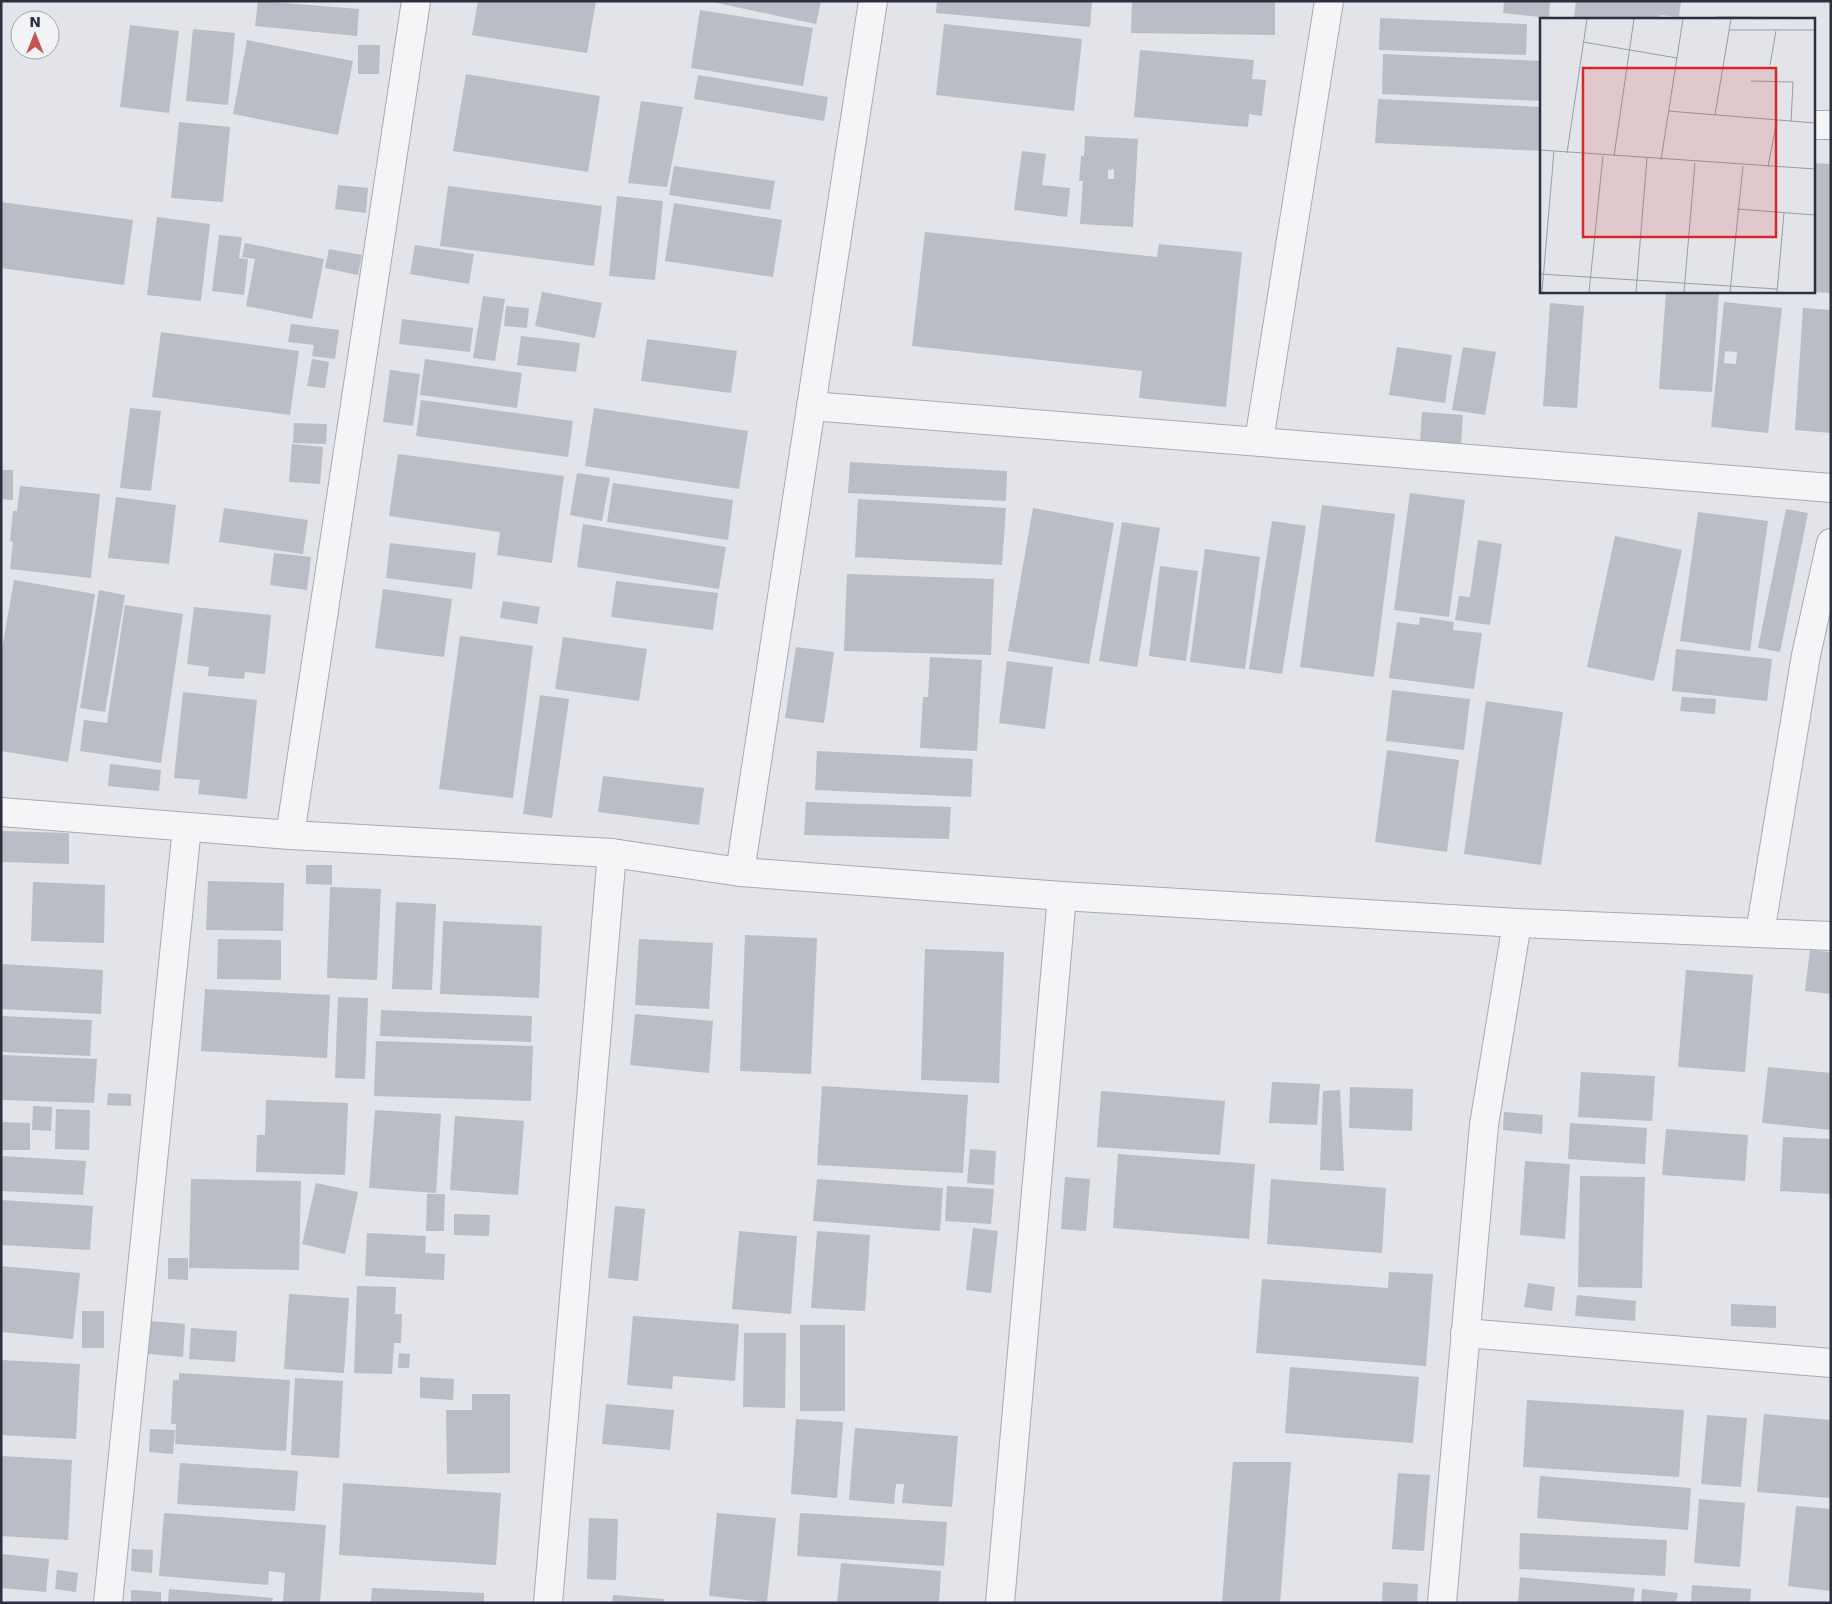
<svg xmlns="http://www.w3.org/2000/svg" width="1832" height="1604" viewBox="0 0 1832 1604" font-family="'DejaVu Sans',sans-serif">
	<rect width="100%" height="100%" fill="#e2e4ea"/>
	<!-- building -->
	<g fill="#babcc6" fill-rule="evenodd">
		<path d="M 258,1 L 359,9 L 357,36 L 255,26 Z"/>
		<path d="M 478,1 L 596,1 L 587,53 L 472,35 Z"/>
		<path d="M 708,1 L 821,1 L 816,24 Z"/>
		<path d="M 937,1 L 1092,1 L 1090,27 L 936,13 Z"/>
		<path d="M 1132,1 L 1275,1 L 1275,35 L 1131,33 Z"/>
		<path d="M 1504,1 L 1550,1 L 1549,18 L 1503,13 Z"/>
		<path d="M 1576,1 L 1681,1 L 1679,17 L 1660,15 L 1659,19 L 1574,17 Z"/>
		<path d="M 700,10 L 813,28 L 803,86 L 691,68 Z"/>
		<path d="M 1716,16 L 1805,17 L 1805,19 L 1716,19 Z"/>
		<path d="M 1380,18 L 1527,24 L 1526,55 L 1379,50 Z"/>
		<path d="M 944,24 L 1082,39 L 1074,111 L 936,95 Z"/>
		<path d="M 130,25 L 179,31 L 169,113 L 120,107 Z"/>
		<path d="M 193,29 L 235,33 L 228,105 L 186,101 Z"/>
		<path d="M 247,40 L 353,61 L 338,135 L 233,114 Z"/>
		<path d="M 358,45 L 380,45 L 379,74 L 358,74 Z"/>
		<path d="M 1140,50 L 1254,60 L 1252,79 L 1266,80 L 1262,116 L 1249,114 L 1248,127 L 1134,117 Z"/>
		<path d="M 1383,54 L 1541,61 L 1541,101 L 1382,94 Z"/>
		<path d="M 466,74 L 600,96 L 588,172 L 453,151 Z"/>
		<path d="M 698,75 L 828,97 L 824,121 L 694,99 Z"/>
		<path d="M 1378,99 L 1541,107 L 1541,151 L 1375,143 Z"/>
		<path d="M 641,101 L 683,107 L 667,187 L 628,183 Z"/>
		<path d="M 179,122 L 230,127 L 223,202 L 171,198 Z"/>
		<path d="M 1085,136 L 1138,139 L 1133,227 L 1080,224 L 1083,181 L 1079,181 L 1081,156 L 1084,156 ZM 1114,169 L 1114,179 L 1108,179 L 1108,170 Z"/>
		<path d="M 1022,151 L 1046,154 L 1042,185 L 1070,188 L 1067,217 L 1014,210 Z"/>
		<path d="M 1815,163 L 1831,164 L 1831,293 L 1813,292 Z"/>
		<path d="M 674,166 L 775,181 L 770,210 L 669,195 Z"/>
		<path d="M 338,185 L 368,188 L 366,213 L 335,209 Z"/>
		<path d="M 448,186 L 602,206 L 594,266 L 440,246 Z"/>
		<path d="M 617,196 L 663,201 L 655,280 L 609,276 Z"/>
		<path d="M 1,202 L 133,220 L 124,285 L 1,268 Z"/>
		<path d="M 674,203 L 782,220 L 773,277 L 665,261 Z"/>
		<path d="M 157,217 L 210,224 L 201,301 L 147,295 Z"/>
		<path d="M 925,232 L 1157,257 L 1159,244 L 1242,252 L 1226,407 L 1139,398 L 1142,371 L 912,346 Z"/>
		<path d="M 219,235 L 242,237 L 239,258 L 248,259 L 244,295 L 212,291 Z"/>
		<path d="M 245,243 L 324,259 L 312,319 L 246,306 L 255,259 L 242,257 Z"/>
		<path d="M 415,245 L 474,254 L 469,284 L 410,274 Z"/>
		<path d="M 329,249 L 362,255 L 358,275 L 325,268 Z"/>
		<path d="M 1666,291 L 1719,292 L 1712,392 L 1659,389 Z"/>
		<path d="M 542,292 L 602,303 L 595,338 L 535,326 Z"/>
		<path d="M 483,296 L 505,299 L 495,361 L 473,358 Z"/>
		<path d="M 1724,302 L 1782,308 L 1768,433 L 1711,427 ZM 1725,351 L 1737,352 L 1736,364 L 1724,363 Z"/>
		<path d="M 1550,303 L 1584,306 L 1577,408 L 1543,406 Z"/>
		<path d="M 506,306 L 529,308 L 527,328 L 504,326 Z"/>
		<path d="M 1803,308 L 1831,310 L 1831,433 L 1795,430 Z"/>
		<path d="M 402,319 L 473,328 L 470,352 L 399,344 Z"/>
		<path d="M 291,324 L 339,330 L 335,359 L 312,356 L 314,345 L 288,342 Z"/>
		<path d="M 161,332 L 299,351 L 290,415 L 152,397 Z"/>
		<path d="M 521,336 L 580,343 L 576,372 L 517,365 Z"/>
		<path d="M 647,339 L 737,351 L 731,393 L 641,381 Z"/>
		<path d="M 1397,347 L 1452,355 L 1445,403 L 1389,395 Z"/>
		<path d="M 1463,347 L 1496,352 L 1485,415 L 1452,410 Z"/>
		<path d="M 312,359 L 329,362 L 325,388 L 307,386 Z"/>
		<path d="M 425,359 L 522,373 L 517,408 L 420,395 Z"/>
		<path d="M 390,370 L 420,374 L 413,426 L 383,422 Z"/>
		<path d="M 421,400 L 573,421 L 568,457 L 416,436 Z"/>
		<path d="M 130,408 L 161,411 L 151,491 L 120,488 Z"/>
		<path d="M 594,408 L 748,431 L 739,489 L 585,466 Z"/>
		<path d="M 1422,412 L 1463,415 L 1461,445 L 1420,442 Z"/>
		<path d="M 294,423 L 327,424 L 326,444 L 293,443 Z"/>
		<path d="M 292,444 L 323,447 L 320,484 L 289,482 Z"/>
		<path d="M 398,454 L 564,476 L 552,563 L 497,555 L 500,532 L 389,516 Z"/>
		<path d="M 850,462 L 1007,471 L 1006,501 L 848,493 Z"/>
		<path d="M 1,470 L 13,470 L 13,500 L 1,499 Z"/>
		<path d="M 577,473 L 610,478 L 602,521 L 570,515 Z"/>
		<path d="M 613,483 L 733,500 L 728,540 L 607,522 Z"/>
		<path d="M 20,486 L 100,494 L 91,578 L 10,569 L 13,542 L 10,541 L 13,511 L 17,511 Z"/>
		<path d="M 1410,493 L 1465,500 L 1449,617 L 1394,610 Z"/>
		<path d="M 116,497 L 176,505 L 169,564 L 108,558 Z"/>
		<path d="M 858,499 L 1006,508 L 1002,565 L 855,557 Z"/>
		<path d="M 1322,505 L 1395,514 L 1374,677 L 1300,667 Z"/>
		<path d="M 224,508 L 308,520 L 303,554 L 219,542 Z"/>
		<path d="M 1033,508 L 1114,523 L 1089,664 L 1008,651 Z"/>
		<path d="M 1786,509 L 1808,513 L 1780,652 L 1758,648 Z"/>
		<path d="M 1698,512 L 1768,521 L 1750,651 L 1680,641 Z"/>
		<path d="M 1272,521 L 1306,526 L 1282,674 L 1249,669 Z"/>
		<path d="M 1122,522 L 1160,528 L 1137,667 L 1099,661 Z"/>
		<path d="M 583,524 L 726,547 L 719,589 L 577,567 Z"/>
		<path d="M 1615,536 L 1682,550 L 1654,681 L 1587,667 Z"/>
		<path d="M 1478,540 L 1502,544 L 1490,625 L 1455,620 L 1459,596 L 1470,597 Z"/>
		<path d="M 390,543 L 476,553 L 472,589 L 386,578 Z"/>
		<path d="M 1205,549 L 1260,557 L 1245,669 L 1190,662 Z"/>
		<path d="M 274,553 L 311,557 L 307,590 L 270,585 Z"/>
		<path d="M 1160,566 L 1198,571 L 1186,661 L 1149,656 Z"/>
		<path d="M 847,574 L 994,579 L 991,655 L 844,651 Z"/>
		<path d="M 14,580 L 95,594 L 68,762 L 1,751 L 1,655 Z"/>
		<path d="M 616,581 L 718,593 L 713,630 L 611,617 Z"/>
		<path d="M 383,589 L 452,599 L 444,657 L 375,648 Z"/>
		<path d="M 99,590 L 125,595 L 105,712 L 80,708 Z"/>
		<path d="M 503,601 L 540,607 L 537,624 L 500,618 Z"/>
		<path d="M 125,605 L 183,614 L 161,763 L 80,751 L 84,720 L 107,723 Z"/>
		<path d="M 194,607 L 271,615 L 265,674 L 245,672 L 244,679 L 208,676 L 209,667 L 187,664 Z"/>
		<path d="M 1420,617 L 1454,622 L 1453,630 L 1482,633 L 1474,689 L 1389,678 L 1397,622 L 1419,625 Z"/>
		<path d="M 460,636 L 533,646 L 513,798 L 439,789 Z"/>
		<path d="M 563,637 L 647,649 L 639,701 L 555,689 Z"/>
		<path d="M 796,647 L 834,652 L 824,723 L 785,718 Z"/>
		<path d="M 1676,649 L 1772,659 L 1767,701 L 1672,691 Z"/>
		<path d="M 930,657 L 982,660 L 977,751 L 920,748 L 923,697 L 928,697 Z"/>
		<path d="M 1007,661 L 1053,667 L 1045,729 L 999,723 Z"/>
		<path d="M 1392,690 L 1470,699 L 1464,750 L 1386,741 Z"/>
		<path d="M 183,692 L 257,700 L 247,799 L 198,794 L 200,780 L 174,778 Z"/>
		<path d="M 540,695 L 569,699 L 552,818 L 523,814 Z"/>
		<path d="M 1682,697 L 1716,699 L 1715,714 L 1680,711 Z"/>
		<path d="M 1486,701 L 1563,712 L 1541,865 L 1464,854 Z"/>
		<path d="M 1387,750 L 1459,760 L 1447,852 L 1375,842 Z"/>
		<path d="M 817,751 L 973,759 L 971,797 L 815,790 Z"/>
		<path d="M 110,764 L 161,770 L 159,791 L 108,786 Z"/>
		<path d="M 603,776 L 704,788 L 699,825 L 598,812 Z"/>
		<path d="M 806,802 L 951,807 L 949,839 L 804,835 Z"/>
		<path d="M 1,831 L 69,833 L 69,864 L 1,862 Z"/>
		<path d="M 306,865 L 332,865 L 332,885 L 306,884 Z"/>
		<path d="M 208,881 L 284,883 L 283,931 L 206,930 Z"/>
		<path d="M 33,882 L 105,885 L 104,943 L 31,941 Z"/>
		<path d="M 330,887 L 381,889 L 377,980 L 327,978 Z"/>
		<path d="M 396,902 L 436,904 L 432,990 L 392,989 Z"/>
		<path d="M 443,921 L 542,926 L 539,998 L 440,994 Z"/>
		<path d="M 745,935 L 817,938 L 811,1074 L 740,1071 Z"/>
		<path d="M 218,939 L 281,940 L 281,980 L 217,979 Z"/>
		<path d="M 639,939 L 713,943 L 709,1009 L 635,1005 Z"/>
		<path d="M 925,949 L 1004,952 L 999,1083 L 921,1080 Z"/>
		<path d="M 1810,950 L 1831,952 L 1831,994 L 1805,991 Z"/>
		<path d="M 1,964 L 103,970 L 101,1014 L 1,1009 Z"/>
		<path d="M 1686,970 L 1753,975 L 1745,1072 L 1678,1067 Z"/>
		<path d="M 205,989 L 330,995 L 327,1058 L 201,1051 Z"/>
		<path d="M 338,997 L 368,998 L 365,1079 L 335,1078 Z"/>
		<path d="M 381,1010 L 532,1016 L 531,1042 L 380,1036 Z"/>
		<path d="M 635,1014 L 713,1021 L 709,1073 L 630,1065 Z"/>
		<path d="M 1,1016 L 92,1020 L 90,1056 L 1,1052 Z"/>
		<path d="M 376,1041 L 533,1046 L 531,1101 L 374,1096 Z"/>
		<path d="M 1,1055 L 97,1059 L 94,1103 L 1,1100 Z"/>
		<path d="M 1768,1067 L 1831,1073 L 1831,1130 L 1762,1123 Z"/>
		<path d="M 1581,1072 L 1655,1076 L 1652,1121 L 1578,1117 Z"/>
		<path d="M 1272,1082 L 1320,1084 L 1317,1125 L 1269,1123 Z"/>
		<path d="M 822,1086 L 968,1095 L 963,1173 L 817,1165 Z"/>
		<path d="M 1350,1087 L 1413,1089 L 1412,1131 L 1349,1128 Z"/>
		<path d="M 1340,1090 L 1344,1171 L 1320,1170 L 1323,1091 Z"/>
		<path d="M 1101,1091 L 1225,1101 L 1220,1155 L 1097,1147 Z"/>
		<path d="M 108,1093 L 131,1094 L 131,1106 L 107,1105 Z"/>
		<path d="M 266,1100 L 348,1103 L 345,1175 L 256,1172 L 257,1135 L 265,1135 Z"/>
		<path d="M 33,1106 L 52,1107 L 51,1131 L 32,1130 Z"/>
		<path d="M 56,1109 L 90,1110 L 89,1150 L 55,1149 Z"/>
		<path d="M 375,1110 L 441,1114 L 436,1193 L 369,1188 Z"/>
		<path d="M 1504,1112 L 1543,1115 L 1542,1134 L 1503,1130 Z"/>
		<path d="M 455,1116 L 524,1121 L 518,1195 L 450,1190 Z"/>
		<path d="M 1,1122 L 30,1123 L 30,1150 L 1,1150 Z"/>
		<path d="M 1570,1123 L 1647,1128 L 1645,1164 L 1568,1159 Z"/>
		<path d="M 1666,1129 L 1748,1135 L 1745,1181 L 1662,1175 Z"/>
		<path d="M 1783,1137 L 1831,1139 L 1831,1194 L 1780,1191 Z"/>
		<path d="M 970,1149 L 996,1151 L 994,1185 L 967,1183 Z"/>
		<path d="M 1118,1154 L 1255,1164 L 1249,1239 L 1113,1228 Z"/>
		<path d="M 1,1156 L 86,1161 L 83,1195 L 1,1191 Z"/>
		<path d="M 1525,1161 L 1570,1164 L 1565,1239 L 1520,1235 Z"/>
		<path d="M 1580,1176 L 1645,1177 L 1642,1288 L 1578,1287 Z"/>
		<path d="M 1065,1177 L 1090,1179 L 1086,1231 L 1061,1229 Z"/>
		<path d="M 191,1179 L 301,1181 L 299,1270 L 189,1268 Z"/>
		<path d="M 817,1179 L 943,1188 L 940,1231 L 813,1221 Z"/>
		<path d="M 1271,1179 L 1386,1188 L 1382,1253 L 1267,1244 Z"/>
		<path d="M 316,1183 L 358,1192 L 345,1254 L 302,1244 Z"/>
		<path d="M 947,1186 L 994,1189 L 991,1224 L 945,1221 Z"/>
		<path d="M 427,1194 L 445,1194 L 444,1231 L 426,1231 Z"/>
		<path d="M 1,1200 L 93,1206 L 90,1250 L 1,1245 Z"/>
		<path d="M 615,1206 L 645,1209 L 638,1281 L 608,1278 Z"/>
		<path d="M 454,1214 L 490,1215 L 489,1236 L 454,1235 Z"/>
		<path d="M 973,1228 L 998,1231 L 991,1293 L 966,1290 Z"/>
		<path d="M 739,1231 L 797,1236 L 791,1314 L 732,1309 Z"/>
		<path d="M 817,1231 L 870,1235 L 865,1311 L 811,1308 Z"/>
		<path d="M 367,1233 L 426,1236 L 425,1253 L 445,1254 L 444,1280 L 365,1276 Z"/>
		<path d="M 168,1258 L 188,1258 L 188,1280 L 168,1279 Z"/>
		<path d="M 1,1266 L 80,1273 L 73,1339 L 1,1332 Z"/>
		<path d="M 1389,1272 L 1433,1274 L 1426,1366 L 1256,1353 L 1262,1279 L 1388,1288 Z"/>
		<path d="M 1528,1283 L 1555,1287 L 1552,1311 L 1524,1307 Z"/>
		<path d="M 357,1286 L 396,1287 L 395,1314 L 402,1314 L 401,1343 L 394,1343 L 392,1374 L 354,1373 Z"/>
		<path d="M 289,1294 L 349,1298 L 344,1373 L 284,1369 Z"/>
		<path d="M 1577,1295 L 1636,1301 L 1635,1321 L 1575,1316 Z"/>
		<path d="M 1731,1304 L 1776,1306 L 1776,1328 L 1731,1326 Z"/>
		<rect x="82" y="1311" width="22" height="37"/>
		<path d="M 633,1316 L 739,1324 L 735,1381 L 673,1376 L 672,1389 L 627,1385 Z"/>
		<path d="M 150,1321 L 185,1324 L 183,1357 L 148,1354 Z"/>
		<rect x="800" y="1325" width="45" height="86"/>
		<path d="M 191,1328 L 237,1331 L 235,1362 L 189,1359 Z"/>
		<path d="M 744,1333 L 786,1333 L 785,1408 L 743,1407 Z"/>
		<path d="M 399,1353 L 410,1354 L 409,1368 L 398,1368 Z"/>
		<path d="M 1,1360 L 80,1364 L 76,1439 L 1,1435 Z"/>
		<path d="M 1290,1367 L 1419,1377 L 1413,1443 L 1285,1433 Z"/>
		<path d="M 179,1373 L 290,1380 L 286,1451 L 175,1444 L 176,1424 L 171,1424 L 173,1380 L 179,1380 Z"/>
		<path d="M 420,1377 L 454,1379 L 453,1400 L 420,1398 Z"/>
		<path d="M 295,1378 L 343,1381 L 339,1458 L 291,1455 Z"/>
		<path d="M 472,1394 L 510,1394 L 510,1473 L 447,1474 L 446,1410 L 472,1410 Z"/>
		<path d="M 1527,1400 L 1684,1410 L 1679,1477 L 1523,1467 Z"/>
		<path d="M 606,1404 L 674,1410 L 670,1450 L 602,1444 Z"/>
		<path d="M 1764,1414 L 1831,1420 L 1831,1498 L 1757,1492 Z"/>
		<path d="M 1707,1415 L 1747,1418 L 1741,1487 L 1701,1484 Z"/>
		<path d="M 796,1419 L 843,1422 L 837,1498 L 791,1494 Z"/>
		<path d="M 855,1428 L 958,1436 L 952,1507 L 902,1503 L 904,1484 L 896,1484 L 894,1504 L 849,1500 Z"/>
		<path d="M 150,1429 L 175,1430 L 173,1454 L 149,1452 Z"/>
		<path d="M 1,1456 L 72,1460 L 68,1540 L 1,1536 Z"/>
		<path d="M 1233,1462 L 1291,1462 L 1280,1603 L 1222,1603 Z"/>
		<path d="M 180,1463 L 298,1471 L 295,1511 L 177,1504 Z"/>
		<path d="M 1398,1473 L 1430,1475 L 1424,1551 L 1392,1549 Z"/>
		<path d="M 1540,1476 L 1691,1488 L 1688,1530 L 1537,1518 Z"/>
		<path d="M 343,1483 L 501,1493 L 496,1565 L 339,1555 Z"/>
		<path d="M 1699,1499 L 1745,1503 L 1740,1567 L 1694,1563 Z"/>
		<path d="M 1796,1506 L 1831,1509 L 1831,1591 L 1788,1586 Z"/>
		<path d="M 164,1513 L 326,1525 L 320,1603 L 283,1603 L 285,1573 L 269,1571 L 268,1585 L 159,1576 Z"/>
		<path d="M 717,1513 L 776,1518 L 767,1602 L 709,1596 Z"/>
		<path d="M 800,1513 L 947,1522 L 944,1566 L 797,1556 Z"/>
		<path d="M 589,1518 L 618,1519 L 616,1580 L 587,1579 Z"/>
		<path d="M 1520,1533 L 1667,1540 L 1665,1576 L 1519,1569 Z"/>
		<path d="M 132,1549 L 153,1550 L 152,1573 L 131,1571 Z"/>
		<path d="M 1,1554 L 49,1559 L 46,1592 L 1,1588 Z"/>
		<path d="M 841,1563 L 941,1571 L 939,1603 L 837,1603 Z"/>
		<path d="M 57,1570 L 78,1573 L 76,1592 L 55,1589 Z"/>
		<path d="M 1520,1577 L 1635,1588 L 1633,1603 L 1518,1603 Z"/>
		<path d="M 1383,1582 L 1418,1584 L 1417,1603 L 1382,1603 Z"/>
		<path d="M 1692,1585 L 1751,1589 L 1750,1603 L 1691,1603 Z"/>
		<path d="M 372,1588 L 484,1593 L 484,1603 L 371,1603 Z"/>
		<path d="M 169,1589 L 273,1598 L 272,1603 L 168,1603 Z"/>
		<path d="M 1642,1589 L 1678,1593 L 1676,1603 L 1641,1603 Z"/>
		<path d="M 131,1590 L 161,1592 L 161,1603 L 131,1603 Z"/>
		<path d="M 613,1595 L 664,1599 L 664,1603 L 612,1603 Z"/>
	</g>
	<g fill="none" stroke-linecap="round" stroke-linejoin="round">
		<defs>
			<g id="street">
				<path d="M 1813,125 L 1831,125"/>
				<path d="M 811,406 L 1831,488"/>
				<path d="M 1259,441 L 1329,1"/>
				<path d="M 1,812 L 290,835 L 612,853 L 740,872 L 1062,896 L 1517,923 L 1831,936"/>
				<path d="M 290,835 L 416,1"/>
				<path d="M 740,872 L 873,1"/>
				<path d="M 1760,933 L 1806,655 L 1831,543"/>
				<path d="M 1465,1333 L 1831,1363"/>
				<path d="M 108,1603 L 187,827"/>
				<path d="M 548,1603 L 612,853"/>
				<path d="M 1000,1603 L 1062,896"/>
				<path d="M 1442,1603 L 1484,1125 L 1517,923"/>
			</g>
		</defs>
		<!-- street casing -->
		<use href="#street" stroke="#a7aab4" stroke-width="30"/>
		<!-- street -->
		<use href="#street" stroke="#f5f5f8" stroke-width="28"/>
	</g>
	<!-- overview -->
	<g transform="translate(1540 18)">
		<rect width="275" height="275" fill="#e2e4ea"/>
		<path fill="none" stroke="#999ca6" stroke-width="1" d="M 189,12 L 275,12M 43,24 L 137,40M 230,47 L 236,13M 211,63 L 253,64 L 251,104M 128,93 L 275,105M 175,97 L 191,1M 0,132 L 275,151M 27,135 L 47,1M 74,138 L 94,1M 121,142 L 143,1M 228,149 L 237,102M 197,191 L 275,197M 0,256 L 237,271M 2,274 L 14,133M 49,274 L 63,138M 96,274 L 107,140M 144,274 L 155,145M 190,274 L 203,148M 237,274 L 244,195"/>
		<path fill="#d62828" fill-opacity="0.15" stroke="#d62828" stroke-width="2.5" d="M 43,50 L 236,50 L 236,219 L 43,219 Z"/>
		<rect width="275" height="275" fill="none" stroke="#2b2f40" stroke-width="2.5"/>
	</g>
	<!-- border -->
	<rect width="1832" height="1604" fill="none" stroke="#2b2f40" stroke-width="5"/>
	<!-- north arrow -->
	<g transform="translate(35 35)"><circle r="24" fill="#f2f3f7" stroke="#a2a5ae"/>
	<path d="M0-4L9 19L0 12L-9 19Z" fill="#c55551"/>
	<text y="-8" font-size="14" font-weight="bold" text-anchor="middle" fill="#2b2f40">N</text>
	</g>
</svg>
